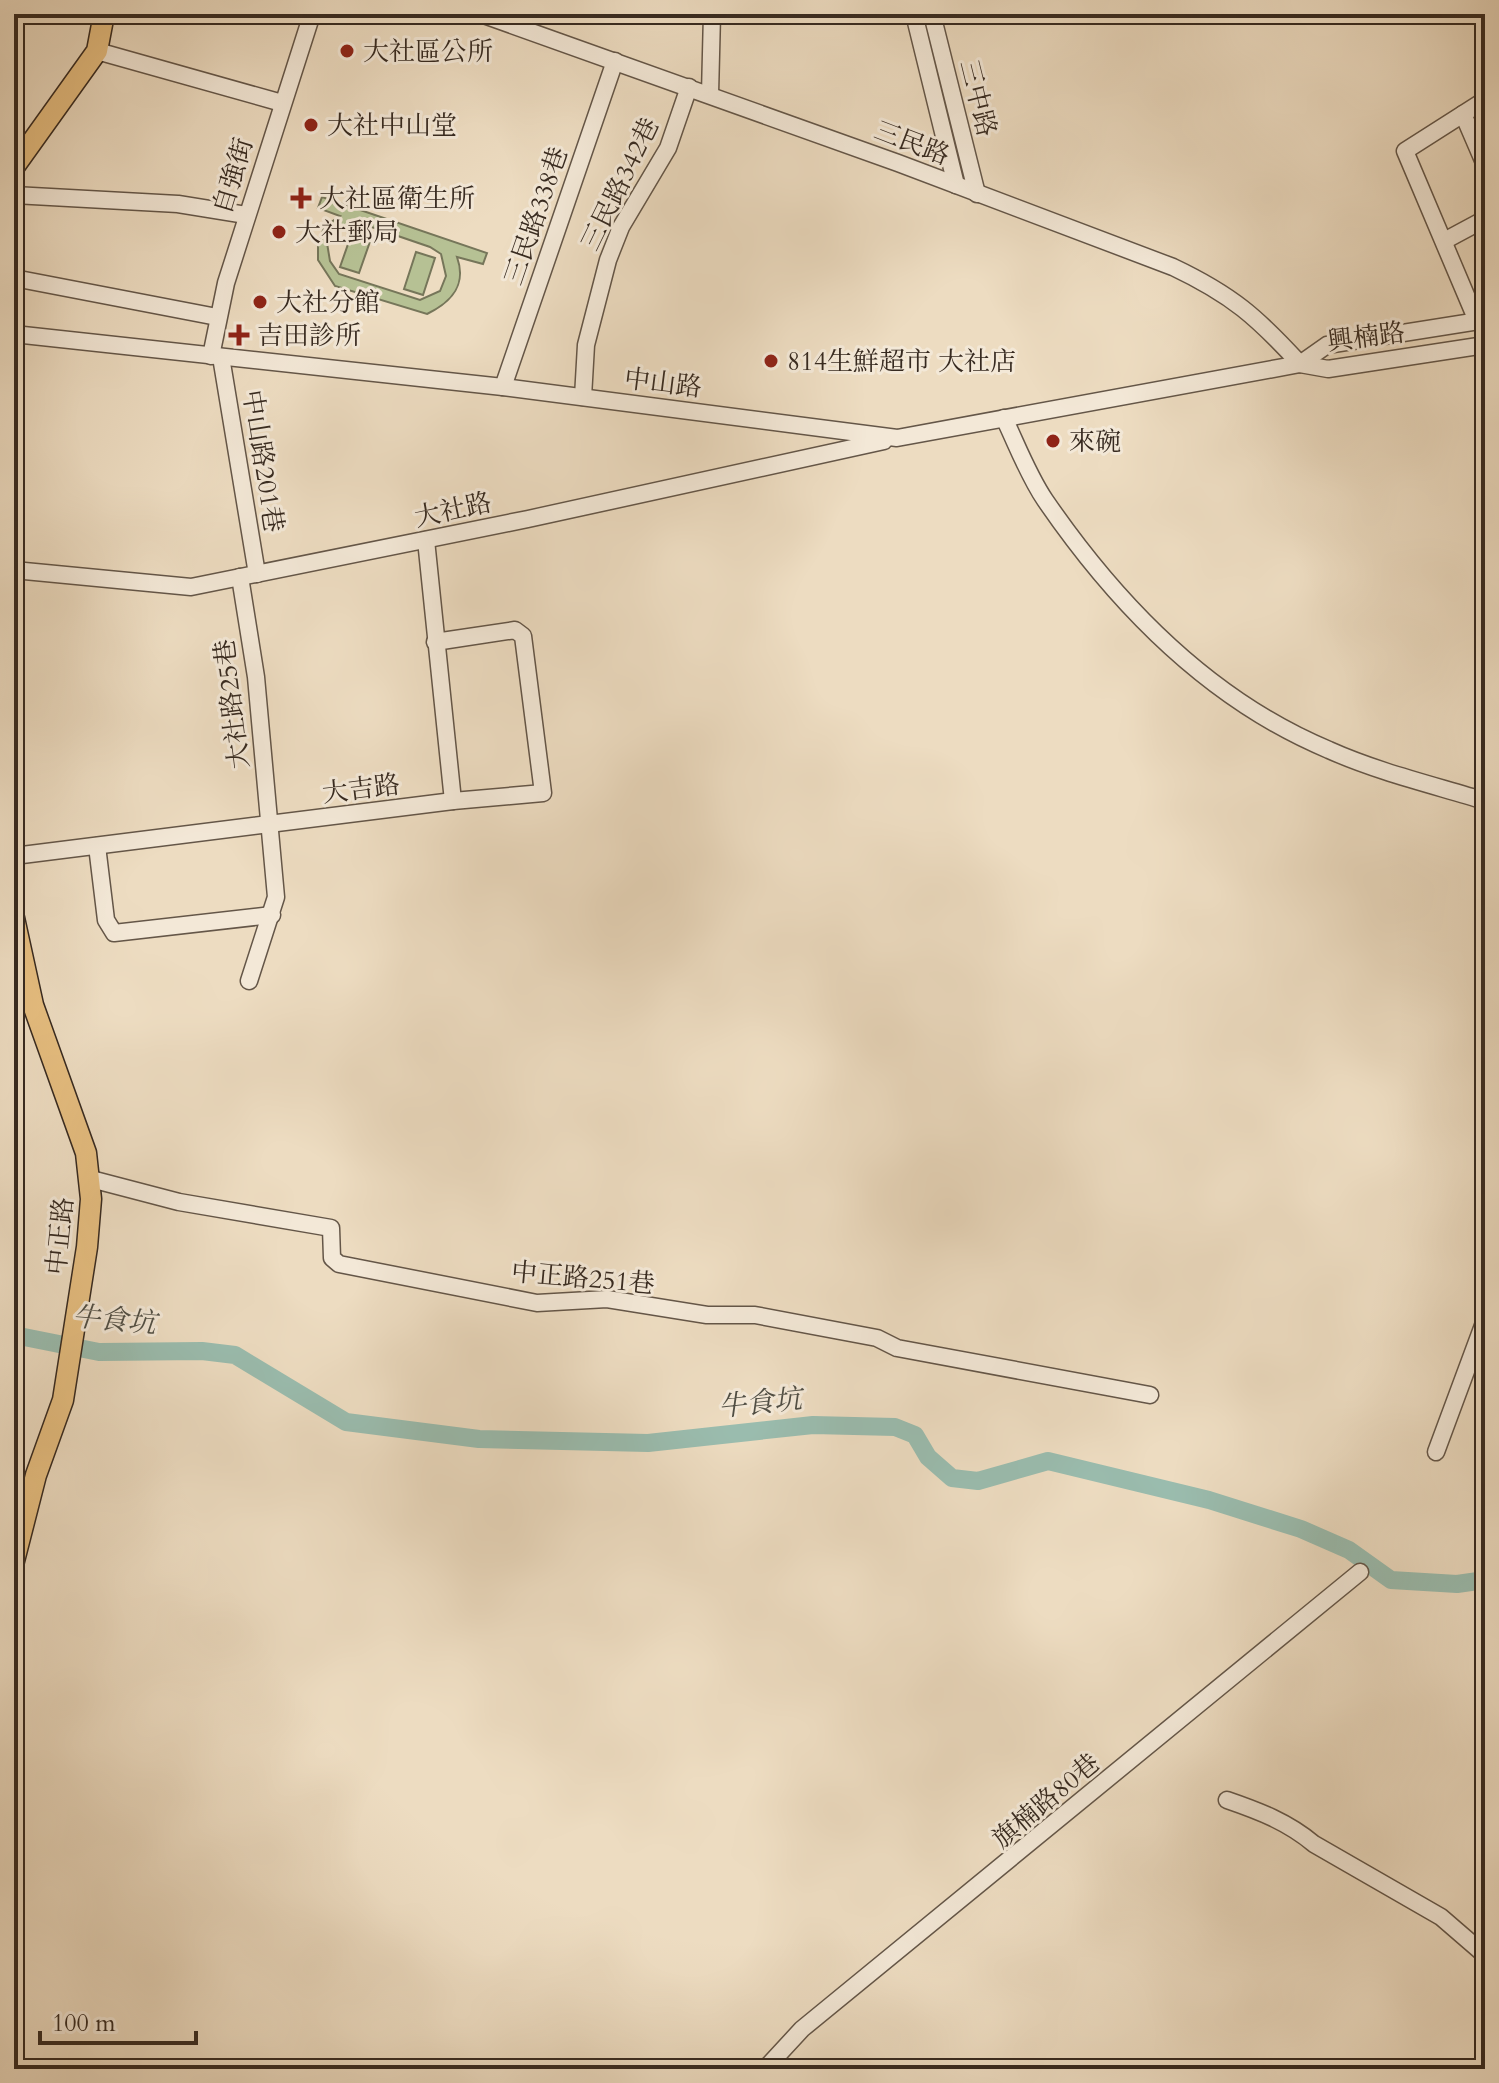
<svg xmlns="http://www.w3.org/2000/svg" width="1499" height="2083" viewBox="0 0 1499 2083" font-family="Cardo,'Noto Serif TC',serif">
	<rect width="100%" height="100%" fill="#eddcc1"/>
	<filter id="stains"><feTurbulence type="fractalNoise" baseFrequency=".0025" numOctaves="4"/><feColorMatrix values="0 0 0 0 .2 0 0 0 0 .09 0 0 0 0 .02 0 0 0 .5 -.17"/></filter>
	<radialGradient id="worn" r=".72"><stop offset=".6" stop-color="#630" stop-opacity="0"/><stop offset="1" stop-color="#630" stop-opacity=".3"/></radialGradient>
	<!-- garden -->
	<g fill="#b6c194" stroke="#76765a" stroke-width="2" fill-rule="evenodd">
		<path d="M 322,197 L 487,253 L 483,264 L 457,257 C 467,285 452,302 427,314 L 335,286 L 318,260 L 318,246 L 324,227 L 340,216 L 318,208 ZM 357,222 L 430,247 L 441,254 L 446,276 L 440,291 L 420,300 L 339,274 L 330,261 L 327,243 L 336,230 Z"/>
		<path d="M 353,230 L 372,236 L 359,273 L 340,267 Z"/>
		<path d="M 416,252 L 435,258 L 423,295 L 404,289 Z"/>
	</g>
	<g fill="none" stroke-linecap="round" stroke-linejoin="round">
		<!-- river -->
		<path stroke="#9abcae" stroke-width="18" d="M 14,1335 L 99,1352 L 202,1351 L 235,1355 L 346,1422 L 479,1439 L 648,1443 L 813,1425 L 895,1427 L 915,1435 L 928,1457 L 952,1478 L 978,1481 L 1048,1461 L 1209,1500 L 1301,1529 L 1349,1550 L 1391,1580 L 1457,1584 L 1485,1580"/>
		<defs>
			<g id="minor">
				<path d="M 481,14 L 898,163 L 1173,267 C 1232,295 1257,317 1300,364"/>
				<path d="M 914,14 L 956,185"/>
				<path d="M 932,14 L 977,194"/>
				<path d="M 97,51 L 282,103"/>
				<path d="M 710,94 L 712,14"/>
				<path d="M 1463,114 L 1485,165"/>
				<path d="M 14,195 L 178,204 L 246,215"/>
				<path d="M 1444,241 L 1485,219"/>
				<path d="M 14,278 L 217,317"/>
				<path d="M 1477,321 L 1405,151 L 1485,100"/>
				<path d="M 14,334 L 503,387 L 897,438 L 1300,364 L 1328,369 L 1485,345"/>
				<path d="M 211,356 L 226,283 L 312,14"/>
				<path d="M 221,357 L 257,574"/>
				<path d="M 1300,364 L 1327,345 L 1485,320"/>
				<path d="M 503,387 L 615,61"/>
				<path d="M 583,397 L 586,345 L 608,260 L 621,227 L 668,148 L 689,87"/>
				<path d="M 1004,418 C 1017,445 1028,475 1045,500 C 1117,605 1209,700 1329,750 C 1378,772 1433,785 1485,801"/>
				<path d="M 14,570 L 191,587 L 528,519 L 884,441"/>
				<path d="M 240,577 L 256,677 L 276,897 L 249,981"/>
				<path d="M 435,642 L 515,630 L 523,636 L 543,793 L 453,801"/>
				<path d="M 97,846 L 106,920 L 114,933 L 272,915"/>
				<path d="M 14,856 L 453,801 L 426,540"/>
				<path d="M 91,1179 L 179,1202 L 331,1228 L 332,1258 L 339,1264 L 537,1303 L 607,1299 L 707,1315 L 755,1315 L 877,1338 L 897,1348 L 1150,1395"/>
				<path d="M 1436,1452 L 1485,1320"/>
				<path d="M 1227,1800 C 1259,1811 1288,1822 1314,1844 L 1441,1917 L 1485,1955"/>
				<path d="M 765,2069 L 802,2029 L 1360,1572"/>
			</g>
			<g id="major">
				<path d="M 14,167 L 97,51 L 104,14"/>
				<path d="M 14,918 L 33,1005 L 86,1153 L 91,1199 L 87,1247 L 63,1400 L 36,1475 L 14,1561"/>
			</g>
		</defs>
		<!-- minor casing -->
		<use href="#minor" stroke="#645648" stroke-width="19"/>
		<!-- major casing -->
		<use href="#major" stroke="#372a20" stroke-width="23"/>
		<!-- minor -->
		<use href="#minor" stroke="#f3e8d7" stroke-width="16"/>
		<!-- major -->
		<use href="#major" stroke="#e6be80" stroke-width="20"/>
	</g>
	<!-- markers -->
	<g fill="#8f2418" stroke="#f3e8d7" stroke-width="3">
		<circle cx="347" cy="51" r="8"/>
		<circle cx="311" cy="125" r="8"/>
		<path d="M297 186h8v8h8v8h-8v8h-8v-8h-8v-8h8z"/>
		<circle cx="279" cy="232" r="8"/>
		<circle cx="260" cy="302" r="8"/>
		<path d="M235 323h8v8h8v8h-8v8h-8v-8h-8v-8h8z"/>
		<circle cx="771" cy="361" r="8"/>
		<circle cx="1053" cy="441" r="8"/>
	</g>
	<g text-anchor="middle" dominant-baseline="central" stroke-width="6" stroke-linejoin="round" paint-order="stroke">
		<!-- poi labels -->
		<g font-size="26" fill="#372a20" stroke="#f3e8d7" text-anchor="start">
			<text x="363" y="51">大社區公所</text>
			<text x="327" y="125">大社中山堂</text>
			<text x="319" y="198">大社區衛生所</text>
			<text x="295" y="232">大社郵局</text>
			<text x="276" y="302">大社分館</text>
			<text x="257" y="335">吉田診所</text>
			<text x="787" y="361">814生鮮超市 大社店</text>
			<text x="1069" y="441">來碗</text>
		</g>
		<!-- street labels -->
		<g font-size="26" fill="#372a20" stroke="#f3e8d7">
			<text transform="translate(978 98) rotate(76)">三中路</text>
			<text transform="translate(912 143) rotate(21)">三民路</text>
			<text transform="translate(233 176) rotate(-73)">自強街</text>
			<text transform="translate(620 184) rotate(-64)">三民路342巷</text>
			<text transform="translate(536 216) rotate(-71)">三民路338巷</text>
			<text transform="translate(1366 337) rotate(-7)">興楠路</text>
			<text transform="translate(663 383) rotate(7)">中山路</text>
			<text transform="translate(263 461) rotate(81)">中山路201巷</text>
			<text transform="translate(453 510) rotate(-12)">大社路</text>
			<text transform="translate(232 704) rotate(-97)">大社路25巷</text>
			<text transform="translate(361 789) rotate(-7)">大吉路</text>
			<text transform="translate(60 1236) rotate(-84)">中正路</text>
			<text transform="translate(583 1278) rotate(5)">中正路251巷</text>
			<text transform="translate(1046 1801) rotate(-40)">旗楠路80巷</text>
		</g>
		<!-- water labels -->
		<g font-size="28" font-style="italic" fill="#504e44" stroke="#f3e8d7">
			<text transform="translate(114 1320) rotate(5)">牛食坑</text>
			<text transform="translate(760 1403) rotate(-6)">牛食坑</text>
		</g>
	</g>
	<!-- margin -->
	<rect width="1499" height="2083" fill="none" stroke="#eddcc1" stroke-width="48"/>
	<rect x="16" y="16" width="1467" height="2051" fill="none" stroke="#372a20" stroke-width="4"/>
	<rect x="24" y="24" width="1451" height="2035" fill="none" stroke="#372a20" stroke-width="2"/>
	<!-- scale -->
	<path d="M40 2031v12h156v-12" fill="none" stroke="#372a20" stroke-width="4"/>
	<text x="52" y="2031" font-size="24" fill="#372a20" stroke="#f3e8d7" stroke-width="6" paint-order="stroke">100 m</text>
	<rect width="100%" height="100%" filter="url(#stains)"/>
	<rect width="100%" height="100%" fill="url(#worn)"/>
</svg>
